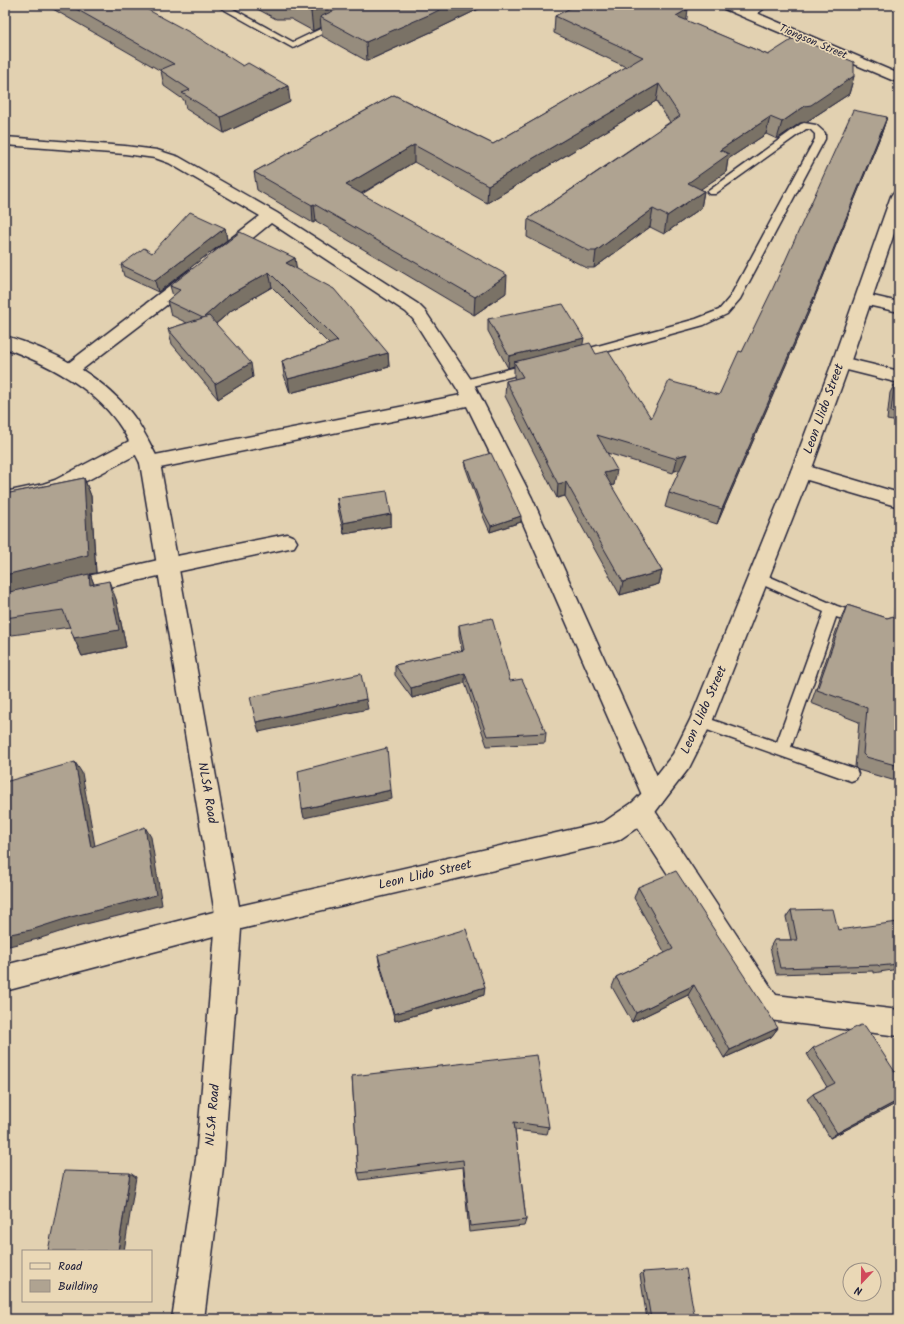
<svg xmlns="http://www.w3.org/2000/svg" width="904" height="1324" viewBox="0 0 904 1324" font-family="Kalam,sans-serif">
	<rect width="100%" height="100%" fill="#e2d1b1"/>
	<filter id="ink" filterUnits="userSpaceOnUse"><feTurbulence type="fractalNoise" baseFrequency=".025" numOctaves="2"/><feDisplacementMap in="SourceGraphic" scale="8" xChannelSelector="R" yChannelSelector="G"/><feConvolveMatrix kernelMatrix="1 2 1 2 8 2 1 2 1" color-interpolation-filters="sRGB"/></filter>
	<g filter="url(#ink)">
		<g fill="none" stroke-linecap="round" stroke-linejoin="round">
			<defs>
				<g id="service">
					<path d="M 216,5 L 226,5 L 293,42 L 335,22 L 341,22 L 342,24 L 293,48 Z"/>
					<path d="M 804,123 L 816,125 L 825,133 L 825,139 L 740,299 L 727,314 L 704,325 L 576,360 L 572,359 L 570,356 L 572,353 L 696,319 L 719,310 L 730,297 L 815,139 L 815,134 L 810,129 L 806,129 L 715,194 L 709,194 L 707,192 L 801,124 Z"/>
					<path d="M 533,363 L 537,364 L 539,367 L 537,370 L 465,388 L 461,387 L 459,384 L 461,381 Z"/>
					<path d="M 759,572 L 837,606 L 864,615 L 866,619 L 864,623 L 859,624 L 836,617 L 791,747 L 856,769 L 858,774 L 856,779 L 851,781 L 696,726 L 694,722 L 696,718 L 701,716 L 777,742 L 824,612 L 754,581 L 752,577 L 754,573 Z"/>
				</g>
				<g id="minor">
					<path d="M 752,5 L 767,5 C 762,12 751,18 742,16 L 740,13 Z"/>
					<path d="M 5,137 L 125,146 L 157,150 L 179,157 L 277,213 L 418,304 L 425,311 L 474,384 L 532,498 L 666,796 L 662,803 L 654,807 L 651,805 L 776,995 L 899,1010 L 899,1036 L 769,1020 L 760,1016 L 632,819 L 629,811 L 632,803 L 641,800 L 645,802 L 512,498 L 467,406 L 150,470 L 143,468 L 140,463 L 143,458 L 150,456 L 461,395 L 413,319 L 406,312 L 271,223 L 228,258 L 222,259 L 216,258 L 214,254 L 216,250 L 260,216 L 169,163 L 155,158 L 125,154 L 5,145 Z"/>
					<path d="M 196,269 L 202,270 L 204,274 L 202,278 L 75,375 L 69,377 L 63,375 L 60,371 L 63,367 L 190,270 Z"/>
					<path d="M 864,294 L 899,302 L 899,312 L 858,303 L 856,299 L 858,295 Z"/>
					<path d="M 841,357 L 899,371 L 899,383 L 835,367 L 832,363 L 835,359 Z"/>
					<path d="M 140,437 L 147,439 L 149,444 L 147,449 L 69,490 L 45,498 L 5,506 L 5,492 L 43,484 L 55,480 L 133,439 Z"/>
					<path d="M 801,464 L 899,493 L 899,507 L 794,476 L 791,471 L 794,466 Z"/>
					<path d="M 287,534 L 294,537 L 297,542 L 294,547 L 167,574 L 5,611 L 5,595 L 167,558 Z"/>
					<path d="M 229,908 L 238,911 L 242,920 L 238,929 L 229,932 L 5,991 L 5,965 Z"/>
				</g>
				<path id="tertiary" d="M 721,5 L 738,5 L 899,74 L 899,83 L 722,8 Z"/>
				<path id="secondary" d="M 899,191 L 899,219 L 850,363 L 811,471 L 712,722 L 689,768 L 662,803 L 650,819 L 619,840 L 610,843 L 241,929 L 224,1159 L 204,1319 L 172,1319 L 196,1159 L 216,920 L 140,463 C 133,450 127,435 118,423 C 92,386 47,364 5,348 L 5,336 C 51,349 101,375 131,413 C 143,428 151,446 160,463 L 239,906 L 604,822 L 632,803 L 646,789 L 673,754 L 690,720 L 791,471 L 832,363 L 891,196 L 893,193 Z"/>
			</defs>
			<!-- service casing -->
			<use href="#service" stroke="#22223b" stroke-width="3"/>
			<!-- minor casing -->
			<use href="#minor" stroke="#22223b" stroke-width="3"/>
			<!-- tertiary casing -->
			<use href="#tertiary" stroke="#22223b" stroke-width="3"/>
			<!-- secondary casing -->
			<use href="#secondary" stroke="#22223b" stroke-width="3"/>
			<!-- service -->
			<use href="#service" fill="#ead8b6" fill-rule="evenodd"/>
			<!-- minor -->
			<use href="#minor" fill="#ead8b6" fill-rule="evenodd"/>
			<!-- tertiary -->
			<use href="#tertiary" fill="#ead8b6" fill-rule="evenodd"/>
			<!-- secondary -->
			<use href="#secondary" fill="#ead8b6" fill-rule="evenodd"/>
		</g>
		<!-- wall -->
		<g fill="#968c7d" stroke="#22223b">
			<path d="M 46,5 L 139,5 L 290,102 L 224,133 L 186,109 L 184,100 L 164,86 L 161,71 Z"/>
			<path d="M 250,5 L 487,5 L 431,32 L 367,61 L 322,36 L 321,27 L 313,31 L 291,19 L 276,19 Z"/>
			<path d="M 555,16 L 687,21 L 768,55 L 854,76 L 849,94 L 806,122 L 800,123 L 777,139 L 766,134 L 728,159 L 726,172 L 700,189 L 704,191 L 701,208 L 664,234 L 650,227 L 594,268 L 587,268 L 527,237 L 528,219 L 670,122 L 656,101 L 487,203 L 414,162 L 362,194 L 506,293 L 474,315 L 316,221 L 313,223 L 257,190 L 254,172 L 394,95 L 493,144 L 626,67 L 554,33 Z"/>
			<path d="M 887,117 L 882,132 L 808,314 L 717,524 L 665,507 L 669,493 L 680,470 L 674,471 L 673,473 L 607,453 L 614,485 L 611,486 L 662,571 L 659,584 L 620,595 L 565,496 L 557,498 L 505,396 L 506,381 L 515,379 L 514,377 L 514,366 L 508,368 L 488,331 L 488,319 L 583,345 L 596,354 L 651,418 L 719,395 L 742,352 Z"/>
			<path d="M 225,228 L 227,240 L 158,292 L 124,276 L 121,265 L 152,253 Z"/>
			<path d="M 295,258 L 296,268 L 388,353 L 389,367 L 290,393 L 284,375 L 282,361 L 329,344 L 272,287 L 232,310 L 216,324 L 253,377 L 218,399 L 172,344 L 168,329 L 187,323 L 171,315 L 167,301 L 173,296 L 170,286 Z"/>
			<path d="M 894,385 L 899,386 L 899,422 L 887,420 L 890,393 Z"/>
			<path d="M 465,461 L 521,522 L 490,532 L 483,516 L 465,466 Z"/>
			<path d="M 84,478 L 91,496 L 96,573 L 90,574 L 94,584 L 116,599 L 126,647 L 82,656 L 74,638 L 70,627 L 5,636 L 5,494 Z"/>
			<path d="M 337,498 L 391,514 L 391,526 L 344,534 L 338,509 Z"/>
			<path d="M 899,557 L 899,782 L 858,770 L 855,767 L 859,722 L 811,703 L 840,620 L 847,605 L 887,618 L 894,616 L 897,560 Z"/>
			<path d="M 459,625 L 510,681 L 546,733 L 545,743 L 487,746 L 465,683 L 412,698 L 395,675 L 395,665 L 462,651 L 459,636 Z"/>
			<path d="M 638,887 L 778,1028 L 771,1037 L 724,1058 L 688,995 L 632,1022 L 612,987 L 616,977 L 665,953 L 634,898 Z"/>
			<path d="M 791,910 L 838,930 L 899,926 L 899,969 L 873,973 L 873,971 L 776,974 L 770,947 L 774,940 L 791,940 L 786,917 Z"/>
			<path d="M 378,955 L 484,995 L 395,1021 L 379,962 Z"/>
			<path d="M 813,1048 L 899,1102 L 830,1138 L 807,1099 L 813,1094 L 827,1087 L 807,1054 Z"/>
			<path d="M 352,1076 L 549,1127 L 547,1134 L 515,1130 L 526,1220 L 524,1226 L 469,1232 L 463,1167 L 360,1180 L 358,1173 Z"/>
			<path d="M 643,1272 L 695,1319 L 647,1319 L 640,1275 Z"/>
			<path d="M 899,1313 L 899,1319 L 893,1319 Z"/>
		</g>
		<!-- shaded-wall -->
		<g fill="#7a7266" stroke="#22223b">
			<path d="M 327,5 L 368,5 L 320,17 L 321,27 L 313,31 L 311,12 Z"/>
			<path d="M 449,5 L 487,5 L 431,32 L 367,61 L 366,42 Z"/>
			<path d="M 688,9 L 686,26 L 676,16 Z"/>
			<path d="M 854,76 L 849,94 L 806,122 L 800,123 L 777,139 L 782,122 L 805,106 Z"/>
			<path d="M 659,84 L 656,101 L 487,203 L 488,185 Z"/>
			<path d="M 288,86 L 290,102 L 224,133 L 221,117 Z"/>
			<path d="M 770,117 L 766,134 L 728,159 L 726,172 L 685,200 L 688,183 L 720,150 Z"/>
			<path d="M 887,117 L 882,132 L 808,314 L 717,524 L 722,509 Z"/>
			<path d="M 414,145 L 414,162 L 347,202 L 346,185 Z"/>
			<path d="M 704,191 L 701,208 L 664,234 L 667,216 Z"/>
			<path d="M 314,204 L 316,221 L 313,223 L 312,205 Z"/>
			<path d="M 653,209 L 650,227 L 594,268 L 596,251 Z"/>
			<path d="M 225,228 L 227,240 L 158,292 L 155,281 Z"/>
			<path d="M 295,258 L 297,272 L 286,263 Z"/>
			<path d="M 269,272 L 272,287 L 232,310 L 206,332 L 203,318 L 229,295 Z"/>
			<path d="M 507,275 L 506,293 L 474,315 L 475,297 Z"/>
			<path d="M 584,338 L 582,349 L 514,362 L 514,366 L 508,368 L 509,356 Z"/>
			<path d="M 388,353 L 389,367 L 290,393 L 288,379 Z"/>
			<path d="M 251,363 L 253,377 L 218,399 L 215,384 Z"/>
			<path d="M 687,454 L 684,469 L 674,471 L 677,459 L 676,457 Z"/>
			<path d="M 617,470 L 614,485 L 601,488 L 604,473 Z"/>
			<path d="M 84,478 L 91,496 L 96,573 L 90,574 L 97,592 L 5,595 L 5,575 Z"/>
			<path d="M 566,482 L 565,496 L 557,498 L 558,484 Z"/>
			<path d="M 391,514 L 391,526 L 344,534 L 343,523 Z"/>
			<path d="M 521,516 L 521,522 L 490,532 L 491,526 Z"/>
			<path d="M 662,571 L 659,584 L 620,595 L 623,582 Z"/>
			<path d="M 109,581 L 116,599 L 126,647 L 82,656 L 74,638 Z"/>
			<path d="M 465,673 L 465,683 L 412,698 L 411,688 Z"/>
			<path d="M 366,699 L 368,709 L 259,732 L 256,722 Z"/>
			<path d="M 75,762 L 82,773 L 97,857 L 91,847 Z"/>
			<path d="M 391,790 L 392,799 L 304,818 L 302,809 Z"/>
			<path d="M 145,827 L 151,837 L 162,905 L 78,926 L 38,939 L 5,947 L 5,935 Z"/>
			<path d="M 694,985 L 688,995 L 632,1022 L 636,1013 Z"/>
			<path d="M 485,987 L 484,995 L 395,1021 L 394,1014 Z"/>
			<path d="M 778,1028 L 771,1037 L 724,1058 L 730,1050 Z"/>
			<path d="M 899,1100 L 899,1102 L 830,1138 L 837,1133 Z"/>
			<path d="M 130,1173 L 136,1177 L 124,1251 L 118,1251 Z"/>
		</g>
		<!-- building -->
		<g fill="#afa391" stroke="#22223b">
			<path d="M 69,5 L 139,5 L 191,33 L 243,66 L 248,63 L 288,86 L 221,117 L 182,93 L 190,90 L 160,70 L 174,64 Z"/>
			<path d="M 297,5 L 327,5 L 311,12 Z"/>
			<path d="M 346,5 L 449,5 L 431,14 L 366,42 L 320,17 Z"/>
			<path d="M 576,5 L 678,5 L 688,9 L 676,16 L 768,55 L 793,39 L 799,39 L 854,62 L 854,76 L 811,105 L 805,106 L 782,122 L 770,117 L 720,150 L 729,154 L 688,183 L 704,191 L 667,216 L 653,209 L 596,251 L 589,251 L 528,219 L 680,116 L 659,84 L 488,185 L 414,145 L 346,185 L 507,275 L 475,297 L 314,204 L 312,205 L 254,172 L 394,95 L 493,144 L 643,57 L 555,16 Z"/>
			<path d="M 853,110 L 887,117 L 813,299 L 722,509 L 669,493 L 687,454 L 676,457 L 677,459 L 597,435 L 617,470 L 604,473 L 662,571 L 623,582 L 566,482 L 558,484 L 506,381 L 523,377 L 514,362 L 590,343 L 596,354 L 608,351 L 651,418 L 669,381 L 719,395 L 739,351 L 742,352 L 773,288 Z"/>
			<path d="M 190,212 L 225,228 L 155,281 L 121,265 L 144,248 L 152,253 Z"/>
			<path d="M 240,232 L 295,258 L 286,263 L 334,289 L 388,353 L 288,379 L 282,361 L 338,341 L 269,272 L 229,295 L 203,318 L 167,301 L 180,290 L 170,286 Z"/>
			<path d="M 563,304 L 584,338 L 509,356 L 488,319 Z"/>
			<path d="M 209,316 L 251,363 L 215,384 L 168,329 Z"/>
			<path d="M 894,385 L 899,386 L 899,414 L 891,412 Z"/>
			<path d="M 491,453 L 521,516 L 491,526 L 483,511 L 465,461 Z"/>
			<path d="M 84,478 L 88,555 L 5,575 L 5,494 Z"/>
			<path d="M 387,491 L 391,514 L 343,523 L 337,498 Z"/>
			<path d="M 89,574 L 90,585 L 109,581 L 119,630 L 74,638 L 63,610 L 5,618 L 5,593 Z"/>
			<path d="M 847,605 L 887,618 L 894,616 L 899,618 L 899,766 L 866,757 L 863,754 L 867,708 L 817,690 Z"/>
			<path d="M 492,618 L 510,681 L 522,679 L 546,733 L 487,736 L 465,673 L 411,688 L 395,665 L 464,650 L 459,625 Z"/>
			<path d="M 361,674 L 366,699 L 256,722 L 250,697 Z"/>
			<path d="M 387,748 L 391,790 L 302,809 L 298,771 Z"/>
			<path d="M 75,762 L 91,847 L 145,827 L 156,895 L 71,917 L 31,930 L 5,935 L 5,782 Z"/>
			<path d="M 676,871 L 778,1028 L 730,1050 L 694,985 L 636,1013 L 616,977 L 673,949 L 638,887 Z"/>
			<path d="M 833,909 L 838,930 L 898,922 L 899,926 L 899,964 L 879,966 L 878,965 L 780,968 L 774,940 L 797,940 L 791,910 Z"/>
			<path d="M 466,929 L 485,987 L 394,1014 L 378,955 Z"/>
			<path d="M 861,1025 L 865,1026 L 899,1078 L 899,1100 L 837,1133 L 813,1094 L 835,1083 L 813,1048 Z"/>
			<path d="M 537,1055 L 549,1127 L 514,1122 L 526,1220 L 470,1226 L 463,1160 L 358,1173 L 352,1076 Z"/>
			<path d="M 64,1171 L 130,1173 L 118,1251 L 48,1251 Z"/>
			<path d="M 686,1269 L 695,1319 L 651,1319 L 643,1272 Z"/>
		</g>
	</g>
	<g text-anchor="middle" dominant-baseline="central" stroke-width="3.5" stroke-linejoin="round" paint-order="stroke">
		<!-- far-street labels -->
		<g font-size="11" fill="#22223b" stroke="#ead8b6">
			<text transform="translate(813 42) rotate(23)">Tiongson Street</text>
		</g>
		<!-- street labels -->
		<g font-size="13" fill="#22223b" stroke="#ead8b6">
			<text transform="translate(824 409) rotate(-70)">Leon Llido Street</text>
			<text transform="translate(704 710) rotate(-66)">Leon Llido Street</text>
			<text transform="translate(207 793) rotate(80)">NLSA Road</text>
			<text transform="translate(425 875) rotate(-13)">Leon Llido Street</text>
			<text transform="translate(213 1115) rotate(-85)">NLSA Road</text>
		</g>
	</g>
	<!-- margin -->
	<rect width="904" height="1324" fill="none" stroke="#ead8b6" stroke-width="20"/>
	<rect x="10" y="10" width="884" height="1304" fill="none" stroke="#22223b" stroke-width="1.5" filter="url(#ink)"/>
	<!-- legend -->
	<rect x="22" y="1250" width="130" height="52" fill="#ead8b6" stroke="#9a8f85"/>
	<rect x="30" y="1263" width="20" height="6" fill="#ead8b6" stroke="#9a8f85"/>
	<text x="58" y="1270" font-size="12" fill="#22223b">Road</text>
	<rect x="30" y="1280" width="20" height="12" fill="#afa391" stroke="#9a8f85"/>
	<text x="58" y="1290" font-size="12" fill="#22223b">Building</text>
	<!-- north arrow -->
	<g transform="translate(862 1282) rotate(202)"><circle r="19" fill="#ead8b6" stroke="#9a8f85"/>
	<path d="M0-3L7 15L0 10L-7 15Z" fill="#d1495b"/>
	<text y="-6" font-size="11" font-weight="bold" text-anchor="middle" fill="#22223b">N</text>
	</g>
</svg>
